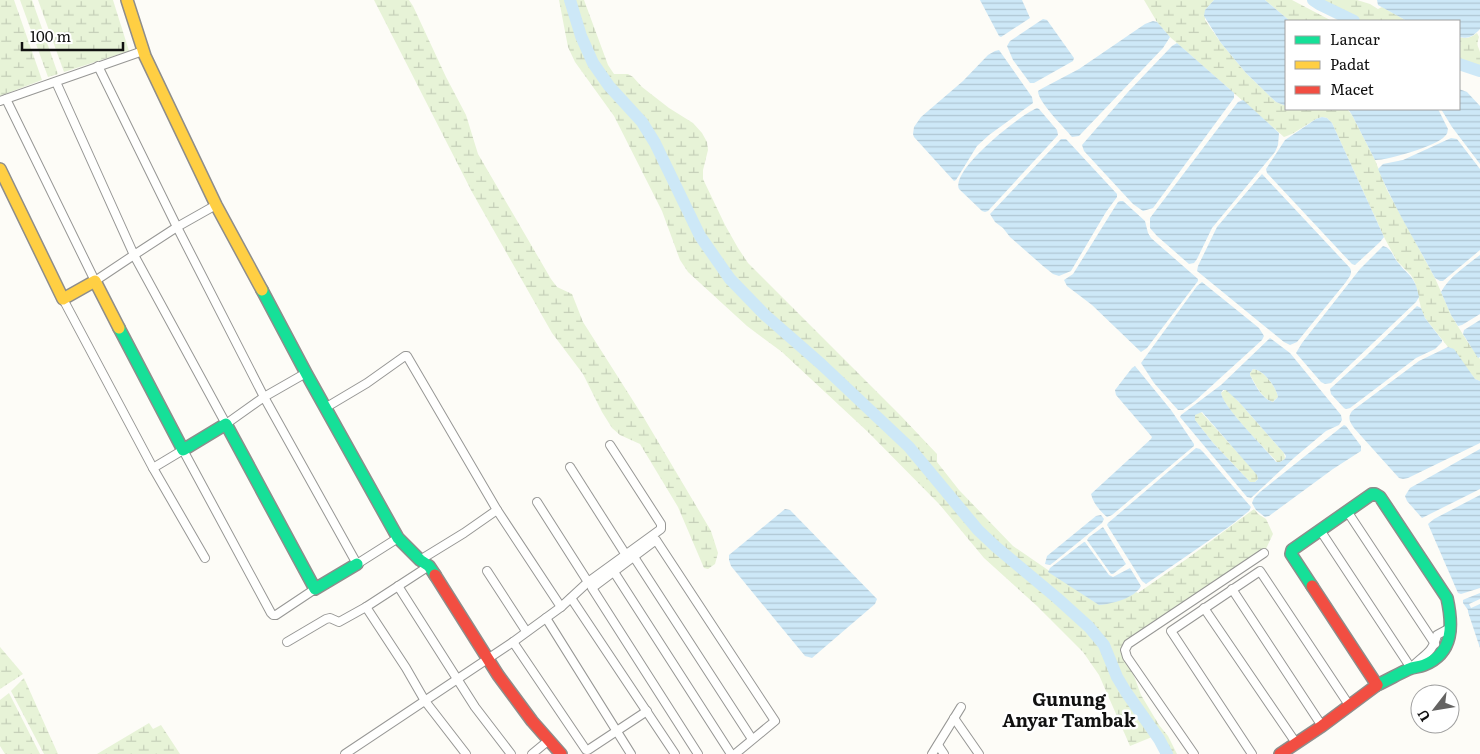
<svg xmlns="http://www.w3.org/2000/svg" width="1480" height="754" viewBox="0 0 1480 754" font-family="Literata,serif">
	<defs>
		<pattern id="wetland-marsh" width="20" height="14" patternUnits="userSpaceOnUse" patternTransform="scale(1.25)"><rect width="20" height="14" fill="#e7f3d7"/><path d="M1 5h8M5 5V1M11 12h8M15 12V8" fill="none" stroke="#c5cfb8"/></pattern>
		<pattern id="water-rules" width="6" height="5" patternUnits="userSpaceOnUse" patternTransform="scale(1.25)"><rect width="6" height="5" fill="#cde8f7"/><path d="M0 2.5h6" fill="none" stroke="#afc6d3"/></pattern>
	</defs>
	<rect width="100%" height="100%" fill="#fdfcf7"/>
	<!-- wetland -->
	<g fill="url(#wetland-marsh)">
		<path d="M 0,0 L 14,0 L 42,80 L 0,96 Z"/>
		<path d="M 20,0 L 32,0 L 58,74 L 48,77 Z"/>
		<path d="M 38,0 L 113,0 L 129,51 L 64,72 Z"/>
		<path d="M 374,0 L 409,0 L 413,6 L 446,77 L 466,115 L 478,154 L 551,279 L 557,287 L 572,294 L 583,322 L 644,418 L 711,531 L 718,553 L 715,564 L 708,569 L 704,568 L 678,507 L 640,444 L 620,435 L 612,428 L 602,412 L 583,374 L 552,333 L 472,192 Z"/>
		<path d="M 559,0 L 584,0 L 608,65 L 614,74 L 628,74 L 633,77 L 642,87 L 669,108 L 693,123 L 702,133 L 707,142 L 708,150 L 703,170 L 703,179 L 725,225 L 738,248 L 748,263 L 901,416 L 937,454 L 937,462 L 959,490 L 1013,546 L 1096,603 C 1106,606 1127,598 1136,592 L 1138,593 L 1188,558 L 1254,509 L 1258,514 L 1266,519 L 1273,534 L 1264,553 L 1128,644 L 1127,657 L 1141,695 L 1159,725 L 1168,736 L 1177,754 L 1161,754 L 1152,737 L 1130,746 L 1099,675 L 1083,652 L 1037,606 L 984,558 L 940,505 L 869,433 L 782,352 L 747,326 L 688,272 L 680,260 L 662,211 L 614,116 L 575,62 L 568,47 Z"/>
		<path d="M 1144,0 L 1214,0 L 1205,10 L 1205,20 L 1221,43 L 1246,73 L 1276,102 L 1286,106 L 1286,109 L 1347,109 L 1352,115 L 1375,160 L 1387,190 L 1435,278 L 1451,315 L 1467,341 L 1480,359 L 1480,381 L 1475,379 L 1451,348 L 1448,347 L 1425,318 L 1422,312 L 1415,283 L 1411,275 L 1397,261 L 1385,239 L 1332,123 L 1327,118 L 1322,117 L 1316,119 L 1292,134 L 1284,137 L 1170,37 L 1157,22 Z"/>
		<path d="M 1265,0 L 1292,0 L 1332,21 L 1290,21 Z"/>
		<path d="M 1319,0 L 1357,0 L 1370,4 L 1378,9 L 1382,7 L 1407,21 L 1362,21 Z"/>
		<path d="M 1477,33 L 1479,37 C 1476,46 1478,45 1480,52 C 1480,57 1480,64 1480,69 C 1472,66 1466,60 1459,58 L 1459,37 C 1467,39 1470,38 1477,33 Z"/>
		<path d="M 1253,369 C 1264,370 1276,387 1278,397 L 1273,402 C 1262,399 1256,385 1250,375 L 1250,373 Z"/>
		<path d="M 1226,389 L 1239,402 L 1284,453 L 1285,459 L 1280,462 L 1277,462 C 1265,448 1223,408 1221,393 Z"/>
		<path d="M 1201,412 L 1258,475 L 1258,479 L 1255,482 L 1250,482 L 1214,444 L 1195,420 L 1194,417 L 1195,415 Z"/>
		<path d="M 0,647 L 23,674 L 0,689 Z"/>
		<path d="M 24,678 L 58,754 L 44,754 L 11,691 Z"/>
		<path d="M 9,693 L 40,754 L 5,754 L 0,746 L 0,700 Z"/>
		<path d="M 149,723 L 153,729 L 161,725 L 180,754 L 97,754 Z"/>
	</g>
	<!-- water -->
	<g fill="url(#water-rules)" fill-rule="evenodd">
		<path d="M 980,0 L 1022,0 L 1030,18 L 1001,37 L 999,36 Z"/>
		<path d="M 1214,0 L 1265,0 L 1290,21 L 1286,21 L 1286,106 L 1276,102 L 1246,73 L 1221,43 L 1204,16 L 1205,10 Z"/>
		<path d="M 1377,0 L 1480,0 L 1480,29 C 1472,37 1469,39 1459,37 L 1459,21 L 1407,21 L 1378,5 Z"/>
		<path d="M 1043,19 L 1047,20 L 1074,58 L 1073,61 L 1034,83 L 1030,83 L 1013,60 L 1007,46 L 1010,41 Z"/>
		<path d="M 1153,21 L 1157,22 L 1170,37 L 1163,48 L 1079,136 L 1072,137 C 1064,127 1038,102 1038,91 L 1041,89 L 1079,69 L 1145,24 Z"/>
		<path d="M 1177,43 L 1234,93 L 1234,98 L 1153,208 L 1143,211 L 1133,204 L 1084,151 L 1082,145 L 1128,92 L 1172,46 Z"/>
		<path d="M 999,50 L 1032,97 L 1033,103 L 989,135 L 977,146 L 956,180 L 954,181 L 914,137 L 913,134 L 914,127 L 921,117 L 963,81 L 988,55 L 995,51 Z"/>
		<path d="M 1459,89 L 1467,92 L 1480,106 L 1480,164 L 1452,127 L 1441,109 L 1459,109 Z"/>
		<path d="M 1243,100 L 1279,133 L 1278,145 L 1275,152 L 1212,228 L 1197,259 L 1194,263 L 1189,264 L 1157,236 L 1150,228 L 1150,218 L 1238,102 Z"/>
		<path d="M 1037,108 L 1039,109 L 1057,130 L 1058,135 L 988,211 L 985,212 L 982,211 L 959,189 C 950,170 1020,115 1037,108 Z"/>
		<path d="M 1348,109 L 1438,109 L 1448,129 C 1447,133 1448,133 1445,136 C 1437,146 1388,160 1375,160 L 1352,115 Z"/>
		<path d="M 1322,117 L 1327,118 L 1332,123 L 1384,237 L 1380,242 L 1355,265 L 1352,264 L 1267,173 L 1266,169 L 1285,140 L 1316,119 Z"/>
		<path d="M 1451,138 L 1457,139 L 1480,169 L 1480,250 L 1443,281 L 1440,281 L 1435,278 C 1416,242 1394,207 1378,169 L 1383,164 L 1403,160 Z"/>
		<path d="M 1061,139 L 1066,139 L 1117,194 L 1117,197 L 1106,212 L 1071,271 L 1059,276 L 1053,274 L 1043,266 L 1010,237 L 1003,228 L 995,222 L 990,214 Z"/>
		<path d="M 1262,174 L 1350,268 C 1353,274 1349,277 1346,282 L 1297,342 L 1290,345 L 1284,342 L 1197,271 L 1198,266 L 1217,227 Z"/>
		<path d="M 1120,201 L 1123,201 L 1145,221 L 1148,233 L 1151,238 L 1198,279 L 1198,281 L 1147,348 L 1141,352 L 1092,305 L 1067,286 L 1064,280 L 1073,274 L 1118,202 Z"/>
		<path d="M 1383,246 C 1391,248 1392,254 1396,260 C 1408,276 1415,275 1419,297 L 1416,302 L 1331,383 L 1325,384 L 1321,382 L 1296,353 L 1302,343 L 1360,269 Z"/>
		<path d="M 1480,255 L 1480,314 L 1462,325 L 1458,326 L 1451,315 L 1441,292 C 1449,277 1467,265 1480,255 Z"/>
		<path d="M 1202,282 L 1259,328 L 1264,336 L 1262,340 L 1195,401 L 1183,410 L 1178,410 L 1154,383 L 1141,363 L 1197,286 Z"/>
		<path d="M 1417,306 L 1421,308 L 1425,318 L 1442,340 L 1442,342 L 1435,349 L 1416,358 L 1350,408 L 1346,409 L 1344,408 L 1331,394 L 1330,389 L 1365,357 Z"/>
		<path d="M 1480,320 L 1480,357 L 1478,358 L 1463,334 L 1464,330 Z"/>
		<path d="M 1270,338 L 1290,353 L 1341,415 L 1342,420 L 1339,425 L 1326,431 L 1295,457 L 1251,498 L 1247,497 L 1180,417 L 1181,415 L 1221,385 ZM 1253,369 C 1264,370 1276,387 1278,397 L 1273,402 C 1262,399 1255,385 1250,375 L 1250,373 ZM 1223,390 L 1226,390 L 1239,402 L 1284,453 L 1286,456 L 1285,459 L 1280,462 L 1276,462 C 1265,448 1223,407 1221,393 ZM 1202,412 L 1257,475 L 1258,479 L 1255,482 L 1250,482 L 1214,444 L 1195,420 L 1195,415 Z"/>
		<path d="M 1448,347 L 1454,349 L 1475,379 L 1480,381 L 1480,443 L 1408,478 L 1403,479 L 1399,478 L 1354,428 C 1350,422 1347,418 1352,411 L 1419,361 Z"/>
		<path d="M 1135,366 L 1171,410 L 1194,444 L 1194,446 L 1112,515 L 1107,517 C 1100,511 1093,503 1091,494 L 1151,439 L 1152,437 L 1116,395 L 1115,390 L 1132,368 Z"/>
		<path d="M 1344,425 L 1346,426 L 1361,446 L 1361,451 L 1333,469 L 1269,516 L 1265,517 L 1256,510 L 1252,503 L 1254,498 L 1260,492 Z"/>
		<path d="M 1196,448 L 1200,449 L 1204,453 L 1251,507 L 1249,511 L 1230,526 L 1146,584 L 1142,581 L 1107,525 L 1108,523 Z"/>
		<path d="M 1480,449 L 1480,489 L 1422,518 L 1407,501 L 1405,496 L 1410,488 Z"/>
		<path d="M 1480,495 L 1480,588 L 1461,594 L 1458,593 L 1428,524 L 1434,519 Z"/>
		<path d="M 785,509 L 790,510 L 877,599 L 875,604 L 812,658 L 805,656 L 731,566 L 729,560 L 729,555 Z"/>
		<path d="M 1101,515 L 1104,519 L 1102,523 L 1054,562 L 1050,565 L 1045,564 L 1047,556 L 1096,516 Z"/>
		<path d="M 1103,527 L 1126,564 L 1113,574 L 1111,574 L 1087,540 L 1089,537 Z"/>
		<path d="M 1084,542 L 1085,542 L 1109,575 L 1113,577 L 1130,568 L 1141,586 C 1135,598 1112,604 1099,605 L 1048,572 L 1050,568 Z"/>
		<path d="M 1480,593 L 1480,599 L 1469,604 L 1471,608 L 1480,604 L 1480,648 L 1468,612 L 1468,610 L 1463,603 L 1463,600 L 1465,599 Z"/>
	</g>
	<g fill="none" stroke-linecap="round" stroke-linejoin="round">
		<!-- river -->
		<g stroke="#cde8f7" stroke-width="12">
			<path d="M 570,0 L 581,36 L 593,63 L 609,86 L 642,122 L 655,143 L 700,236 L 730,279 L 765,315 L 821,364 L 909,447 L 978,530 L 996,547 L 1057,598 L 1089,627 L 1104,645 L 1117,677 L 1126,692 L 1159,739 L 1167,754"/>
			<path d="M 1313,0 L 1319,4 L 1354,21"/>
			<path d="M 1459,64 L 1480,71"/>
		</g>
		<defs>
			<g id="street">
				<path d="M 98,66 L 177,227 L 216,205"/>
				<path d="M 56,82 L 134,255 L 177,227 L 264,397 L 306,373"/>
				<path d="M 6,99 L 95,281 L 134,255 L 226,424 L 264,397 L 357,564 L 398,538"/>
				<path d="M 0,101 L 143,51"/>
				<path d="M 63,299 L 153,468"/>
				<path d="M 325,408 L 367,383 L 405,356 L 407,356 L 497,510 L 561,607"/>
				<path d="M 570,467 L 626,555"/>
				<path d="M 537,502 L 588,582"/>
				<path d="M 1347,511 L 1435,644"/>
				<path d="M 1320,530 L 1411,668 C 1423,655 1433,653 1437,635 L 1450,628"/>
				<path d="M 634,557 L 752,739"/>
				<path d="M 205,558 L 153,468 L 183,450 L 271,613 L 273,615 L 276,615 L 315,589"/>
				<path d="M 420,560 L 464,533 L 497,510"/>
				<path d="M 487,571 L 526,631"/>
				<path d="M 614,572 L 731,754"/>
				<path d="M 398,586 L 475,707 L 511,754"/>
				<path d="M 1232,589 L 1322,726"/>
				<path d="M 571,598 L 675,754"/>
				<path d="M 366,607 L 406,668 L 425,701 L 466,754"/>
				<path d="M 1204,608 L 1296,743"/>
				<path d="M 546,618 L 631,754"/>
				<path d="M 287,642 L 326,619 L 330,618 L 339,622 L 366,607 L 429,566"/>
				<path d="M 513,642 L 586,750 L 588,750 L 647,711"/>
				<path d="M 954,718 L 979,754"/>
				<path d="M 938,745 L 944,754"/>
				<path d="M 345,754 L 513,642 L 561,607 L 588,582 L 661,529 L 661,524 L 610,445"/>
				<path d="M 532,754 L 549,740"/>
				<path d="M 698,754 L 592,588 L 656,540 L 775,721 L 735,754"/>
				<path d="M 932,754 L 961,707"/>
				<path d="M 1194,754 L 1127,657 L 1125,650 L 1128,644 L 1264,553"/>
				<path d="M 1252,754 L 1171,631 L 1260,571 L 1349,705"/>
			</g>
			<g id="fast">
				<path d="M 262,290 L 306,373 L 398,538 L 420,560 L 429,566 L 435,575"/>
				<path d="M 119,328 L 183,450 L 226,424 L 315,589 L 357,564"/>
				<path d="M 1312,586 L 1291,554 L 1292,550 L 1372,494 L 1375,494 L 1380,497 L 1447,598 C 1453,625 1454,653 1424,665 C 1419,667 1414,667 1409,669 C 1398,674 1388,680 1377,685"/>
			</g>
			<g id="slow">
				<path d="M 127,0 L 145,56 L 216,205 L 262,290"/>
				<path d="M 0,169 L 63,299 L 95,281 L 119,328"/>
			</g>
			<g id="jam">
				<path d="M 435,575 L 498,675 L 532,721 L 561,754"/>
				<path d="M 1312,586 L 1377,685"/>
				<path d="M 1280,754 L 1322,726 L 1377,685"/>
			</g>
		</defs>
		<!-- street casing -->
		<use href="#street" stroke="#979795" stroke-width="10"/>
		<!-- fast casing -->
		<use href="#fast" stroke="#8e8d8b" stroke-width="14"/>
		<!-- slow casing -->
		<use href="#slow" stroke="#8e8d8b" stroke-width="14"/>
		<!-- jam casing -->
		<use href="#jam" stroke="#8e8d8b" stroke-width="14"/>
		<!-- street -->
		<use href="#street" stroke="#fffffe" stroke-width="8"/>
		<!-- fast -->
		<use href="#fast" stroke="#16e098" stroke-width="11"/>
		<!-- slow -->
		<use href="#slow" stroke="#ffcf43" stroke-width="11"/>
		<!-- jam -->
		<use href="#jam" stroke="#f24e42" stroke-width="11"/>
	</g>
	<g text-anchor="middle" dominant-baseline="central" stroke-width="5" stroke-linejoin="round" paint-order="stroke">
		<!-- quarter labels -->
		<g font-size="18" font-weight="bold" fill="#111" stroke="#fff">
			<text x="1069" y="698">Gunung<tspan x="1069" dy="21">Anyar Tambak</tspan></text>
		</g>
	</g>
	<!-- legend -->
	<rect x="1285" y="20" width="175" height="90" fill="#ffffff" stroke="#a0a0a0"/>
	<rect x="1295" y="36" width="25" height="8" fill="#16e098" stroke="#a0a0a0"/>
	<text x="1330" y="45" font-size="15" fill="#111111">Lancar</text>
	<rect x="1295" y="61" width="25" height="8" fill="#ffcf43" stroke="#a0a0a0"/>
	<text x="1330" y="70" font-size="15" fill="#111111">Padat</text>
	<rect x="1295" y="86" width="25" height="8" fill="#f24e42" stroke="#a0a0a0"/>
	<text x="1330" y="95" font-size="15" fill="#111111">Macet</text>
	<!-- north arrow -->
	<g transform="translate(1435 709) rotate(239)"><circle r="24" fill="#ffffff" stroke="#a0a0a0"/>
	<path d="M0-4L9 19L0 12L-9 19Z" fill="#646362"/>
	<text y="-8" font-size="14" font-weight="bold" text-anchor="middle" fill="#111111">U</text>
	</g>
	<!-- scale -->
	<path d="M22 42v8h101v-8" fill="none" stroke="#111111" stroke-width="2.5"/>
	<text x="30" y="42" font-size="15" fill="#111111" stroke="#ffffff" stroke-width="4" paint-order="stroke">100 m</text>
</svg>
